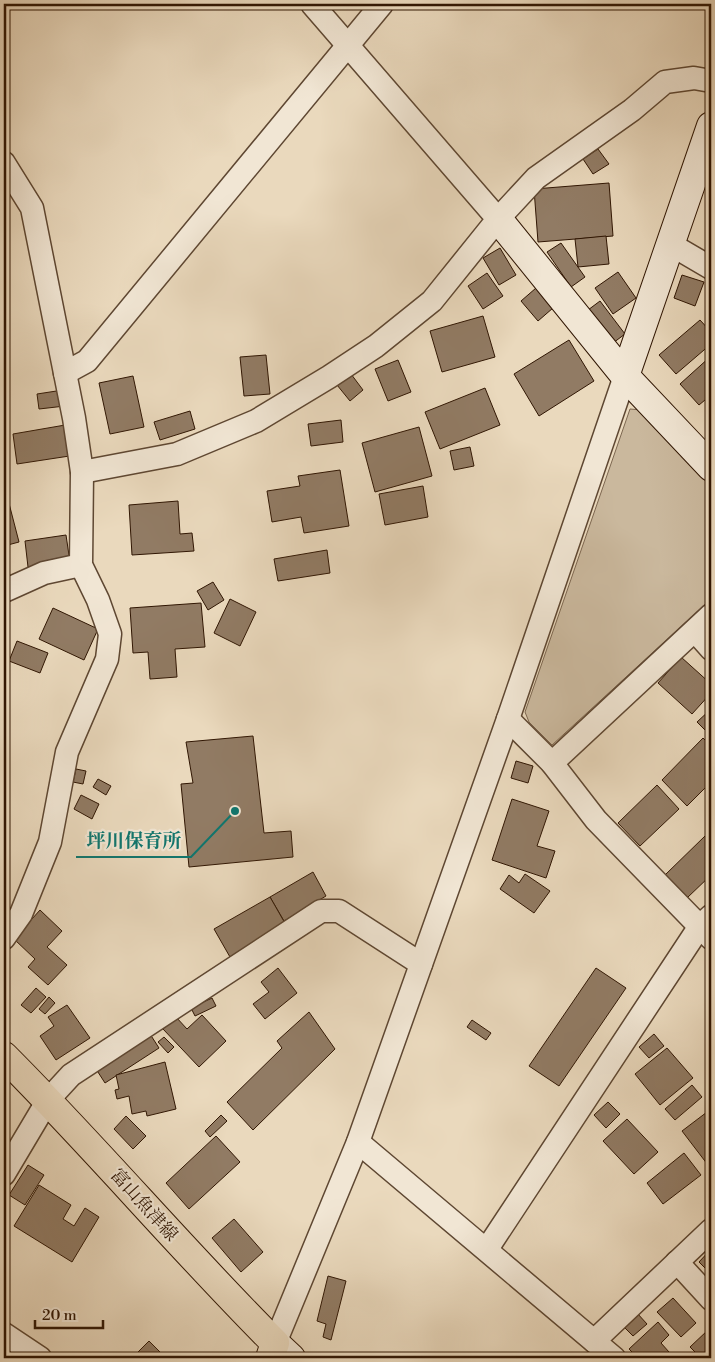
<svg xmlns="http://www.w3.org/2000/svg" width="715" height="1362" viewBox="0 0 715 1362" font-family="'Libre Bodoni','Noto Serif JP',serif">
	<rect width="100%" height="100%" fill="#ead9bd"/>
	<filter id="stains"><feTurbulence type="fractalNoise" baseFrequency=".004" numOctaves="4"/><feColorMatrix values="0 0 0 0 .2 0 0 0 0 .09 0 0 0 0 .02 0 0 0 .5 -.17"/></filter>
	<radialGradient id="worn" r=".72"><stop offset=".6" stop-color="#630" stop-opacity="0"/><stop offset="1" stop-color="#630" stop-opacity=".3"/></radialGradient>
	<!-- green -->
	<path fill="#cab89d" stroke="#7d6750" d="M 630,409 L 642,410 L 711,484 L 711,599 L 552,745 L 529,722 L 525,712 Z"/>
	<!-- building -->
	<g fill="#917b64" stroke="#301603">
		<path d="M 598,149 L 609,164 L 593,174 L 583,159 Z"/>
		<path d="M 609,183 L 613,236 L 538,242 L 534,189 Z"/>
		<path d="M 606,236 L 609,264 L 578,267 L 575,239 Z"/>
		<path d="M 561,243 L 585,277 L 571,287 L 547,252 Z"/>
		<path d="M 500,248 L 516,275 L 499,285 L 483,258 Z"/>
		<path d="M 618,272 L 636,298 L 613,314 L 595,288 Z"/>
		<path d="M 487,273 L 503,296 L 483,309 L 468,286 Z"/>
		<path d="M 682,275 L 704,282 L 695,306 L 674,298 Z"/>
		<path d="M 536,288 L 553,308 L 538,321 L 521,301 Z"/>
		<path d="M 600,301 L 625,334 L 613,343 L 588,310 Z"/>
		<path d="M 483,316 L 495,357 L 442,372 L 430,331 Z"/>
		<path d="M 700,320 L 711,332 L 711,344 L 676,374 L 659,355 Z"/>
		<path d="M 569,340 L 594,381 L 539,416 L 514,374 Z"/>
		<path d="M 266,355 L 270,394 L 244,396 L 240,357 Z"/>
		<path d="M 711,356 L 711,395 L 699,405 L 680,384 Z"/>
		<path d="M 398,360 L 411,392 L 388,401 L 375,369 Z"/>
		<path d="M 351,374 L 363,390 L 350,401 L 337,385 Z"/>
		<path d="M 133,376 L 144,427 L 110,434 L 99,383 Z"/>
		<path d="M 485,388 L 500,425 L 440,449 L 425,412 Z"/>
		<path d="M 63,390 L 65,406 L 39,409 L 37,394 Z"/>
		<path d="M 190,411 L 195,429 L 160,440 L 154,422 Z"/>
		<path d="M 341,420 L 343,442 L 311,446 L 308,424 Z"/>
		<path d="M 71,424 L 76,455 L 17,464 L 13,434 Z"/>
		<path d="M 419,427 L 432,476 L 375,492 L 362,443 Z"/>
		<path d="M 470,447 L 474,466 L 454,470 L 450,451 Z"/>
		<path d="M 340,470 L 349,526 L 304,533 L 301,517 L 272,522 L 267,491 L 300,486 L 298,476 Z"/>
		<path d="M 4,484 L 19,542 L 4,546 Z"/>
		<path d="M 423,486 L 428,517 L 385,525 L 379,494 Z"/>
		<path d="M 178,501 L 180,534 L 192,533 L 194,551 L 132,555 L 129,505 Z"/>
		<path d="M 66,535 L 70,562 L 28,567 L 25,541 Z"/>
		<path d="M 327,550 L 330,573 L 278,581 L 274,559 Z"/>
		<path d="M 213,582 L 224,600 L 208,610 L 197,591 Z"/>
		<path d="M 230,599 L 256,612 L 240,646 L 214,633 Z"/>
		<path d="M 201,603 L 205,647 L 175,649 L 177,677 L 150,679 L 148,652 L 133,653 L 130,608 Z"/>
		<path d="M 53,608 L 98,629 L 84,660 L 39,639 Z"/>
		<path d="M 17,641 L 48,653 L 40,673 L 9,661 Z"/>
		<path d="M 681,657 L 711,684 L 711,693 L 692,714 L 658,683 Z"/>
		<path d="M 711,709 L 711,736 L 697,722 Z"/>
		<path d="M 253,736 L 264,833 L 291,831 L 293,857 L 189,867 L 181,784 L 193,783 L 186,742 Z"/>
		<path d="M 703,738 L 711,746 L 711,782 L 687,806 L 662,780 Z"/>
		<path d="M 516,761 L 533,766 L 528,783 L 511,778 Z"/>
		<path d="M 76,769 L 86,771 L 83,784 L 73,782 Z"/>
		<path d="M 98,779 L 111,786 L 106,795 L 93,787 Z"/>
		<path d="M 657,785 L 679,809 L 640,846 L 618,823 Z"/>
		<path d="M 81,795 L 99,804 L 92,819 L 74,809 Z"/>
		<path d="M 512,799 L 549,811 L 537,846 L 555,851 L 546,878 L 492,860 Z"/>
		<path d="M 705,836 L 711,842 L 711,875 L 687,898 L 665,875 Z"/>
		<path d="M 313,872 L 326,896 L 284,921 L 270,897 Z"/>
		<path d="M 525,874 L 550,891 L 534,913 L 500,889 L 509,875 L 519,883 Z"/>
		<path d="M 270,897 L 286,925 L 230,957 L 214,929 Z"/>
		<path d="M 40,910 L 62,931 L 47,947 L 67,965 L 48,985 L 28,967 L 35,959 L 14,939 Z"/>
		<path d="M 278,968 L 297,993 L 265,1019 L 253,1004 L 269,992 L 261,982 Z"/>
		<path d="M 596,968 L 626,988 L 559,1086 L 529,1066 Z"/>
		<path d="M 36,988 L 46,997 L 31,1013 L 21,1005 Z"/>
		<path d="M 49,997 L 55,1003 L 45,1014 L 39,1009 Z"/>
		<path d="M 212,998 L 216,1006 L 195,1016 L 191,1008 Z"/>
		<path d="M 67,1005 L 90,1038 L 56,1060 L 40,1036 L 54,1026 L 48,1017 Z"/>
		<path d="M 309,1012 L 335,1049 L 253,1130 L 227,1102 L 282,1048 L 277,1041 Z"/>
		<path d="M 202,1015 L 226,1041 L 199,1067 L 163,1029 L 176,1017 L 187,1029 Z"/>
		<path d="M 472,1020 L 491,1033 L 486,1040 L 467,1027 Z"/>
		<path d="M 150,1034 L 159,1048 L 105,1083 L 96,1069 Z"/>
		<path d="M 654,1034 L 664,1046 L 649,1058 L 639,1047 Z"/>
		<path d="M 164,1037 L 174,1047 L 168,1053 L 158,1042 Z"/>
		<path d="M 667,1048 L 693,1078 L 660,1105 L 635,1074 Z"/>
		<path d="M 165,1062 L 176,1109 L 147,1116 L 146,1111 L 132,1114 L 129,1096 L 117,1099 L 115,1090 L 119,1089 L 116,1075 Z"/>
		<path d="M 692,1085 L 702,1097 L 675,1120 L 665,1109 Z"/>
		<path d="M 608,1102 L 620,1114 L 606,1128 L 594,1115 Z"/>
		<path d="M 711,1109 L 711,1169 L 682,1131 Z"/>
		<path d="M 221,1115 L 227,1121 L 210,1137 L 205,1131 Z"/>
		<path d="M 126,1116 L 146,1136 L 133,1149 L 114,1129 Z"/>
		<path d="M 627,1119 L 658,1152 L 634,1174 L 603,1141 Z"/>
		<path d="M 216,1136 L 240,1162 L 189,1209 L 166,1183 Z"/>
		<path d="M 684,1153 L 701,1175 L 663,1204 L 647,1183 Z"/>
		<path d="M 28,1165 L 44,1175 L 25,1205 L 9,1195 Z"/>
		<path d="M 39,1185 L 71,1205 L 63,1219 L 74,1226 L 85,1208 L 99,1217 L 72,1262 L 14,1226 Z"/>
		<path d="M 234,1219 L 263,1252 L 241,1272 L 212,1238 Z"/>
		<path d="M 711,1249 L 711,1274 L 699,1262 Z"/>
		<path d="M 328,1276 L 346,1281 L 331,1340 L 323,1337 L 326,1324 L 317,1321 Z"/>
		<path d="M 673,1298 L 696,1323 L 681,1337 L 657,1312 Z"/>
		<path d="M 637,1313 L 647,1324 L 633,1336 L 623,1326 Z"/>
		<path d="M 658,1322 L 669,1335 L 661,1343 L 669,1352 L 662,1358 L 638,1358 L 629,1349 Z"/>
		<path d="M 708,1330 L 711,1333 L 711,1358 L 701,1358 L 690,1347 Z"/>
		<path d="M 149,1341 L 166,1358 L 131,1358 L 137,1353 Z"/>
	</g>
	<g fill="none" stroke-linecap="round" stroke-linejoin="round">
		<defs>
			<g id="street">
				<path d="M 312,4 L 498,219"/>
				<path d="M 4,163 L 32,208 L 74,418 L 82,472 L 81,565 L 98,600 L 110,634 L 107,659 L 67,752 L 50,842 L 21,914 L 4,938"/>
				<path d="M 670,244 L 711,268"/>
				<path d="M 65,373 L 87,361 L 382,4"/>
				<path d="M 82,472 L 177,454 L 256,421 L 329,377 L 376,346 L 432,301 L 498,219 L 536,178 L 632,110 L 665,82 L 694,78 L 711,81"/>
				<path d="M 4,591 L 44,573 L 81,565"/>
				<path d="M 695,631 L 711,649"/>
				<path d="M 508,719 L 552,763 L 596,820 L 711,938"/>
				<path d="M 552,763 L 711,615"/>
				<path d="M 358,1142 L 614,1358"/>
				<path d="M 4,1174 L 48,1100 L 71,1075 L 321,911 L 339,911 L 421,964"/>
				<path d="M 487,1249 L 700,926 L 711,916"/>
				<path d="M 677,1262 L 711,1299"/>
				<path d="M 4,1334 L 40,1358"/>
				<path d="M 594,1341 L 711,1230"/>
				<path d="M 275,1343 L 358,1142 L 508,719 L 625,376"/>
			</g>
			<g id="secondary">
				<path d="M 498,219 L 625,376 L 711,467"/>
				<path d="M 625,376 L 711,126"/>
				<path d="M 275,1343 L 291,1358"/>
			</g>
			<path id="primary" d="M 4,1056 C 97,1149 182,1250 275,1343 L 270,1358"/>
		</defs>
		<!-- street casing -->
		<use href="#street" stroke="#5e4732" stroke-width="25"/>
		<!-- secondary casing -->
		<use href="#secondary" stroke="#301603" stroke-width="30"/>
		<!-- primary casing -->
		<use href="#primary" stroke="#301603" stroke-width="30"/>
		<!-- street -->
		<use href="#street" stroke="#f1e6d4" stroke-width="22"/>
		<!-- secondary -->
		<use href="#secondary" stroke="#f1e6d4" stroke-width="28"/>
		<!-- primary -->
		<use href="#primary" stroke="#ead9bd" stroke-width="28"/>
	</g>
	<g text-anchor="middle" dominant-baseline="central" stroke-width="4.5" stroke-linejoin="round" paint-order="stroke">
		<!-- street labels -->
		<g font-size="18" fill="#301603" stroke="#f1e6d4">
			<text transform="translate(144 1205) rotate(48)">富山魚津線</text>
		</g>
	</g>
	<!-- callouts -->
	<path fill="none" stroke="#0f766e" stroke-width="2" d="M235 811L191 857H76"/>
	<circle fill="#0f766e" stroke="#f1e6d4" stroke-width="2" cx="235" cy="811" r="5"/>
	<g font-size="19" text-anchor="middle" font-weight="bold" fill="#0f766e" stroke="#f1e6d4" stroke-width="4.5" stroke-linejoin="round" paint-order="stroke">
		<text x="134" y="847">坪川保育所</text>
	</g>
	<!-- margin -->
	<rect width="715" height="1362" fill="none" stroke="#ead9bd" stroke-width="20"/>
	<rect x="5" y="5" width="705" height="1352" fill="none" stroke="#301603" stroke-width="2.5"/>
	<rect x="10" y="10" width="695" height="1342" fill="none" stroke="#301603"/>
	<!-- scale -->
	<path d="M35 1320v8h68v-8" fill="none" stroke="#301603" stroke-width="2.5"/>
	<text x="42" y="1320" font-size="15" fill="#301603" stroke="#f1e6d4" stroke-width="4" paint-order="stroke">20 m</text>
	<rect width="100%" height="100%" filter="url(#stains)"/>
	<rect width="100%" height="100%" fill="url(#worn)"/>
</svg>
